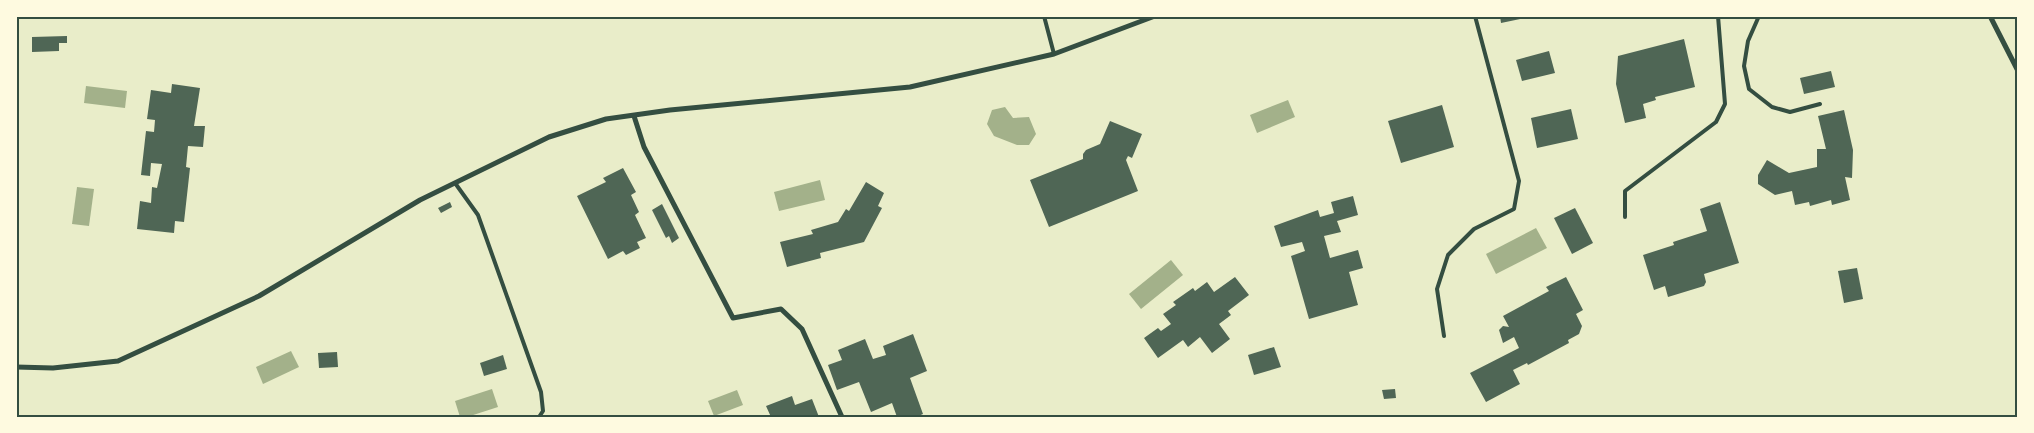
<svg xmlns="http://www.w3.org/2000/svg" width="2034" height="433" viewBox="0 0 2034 433" font-family="'Source Sans 3',sans-serif">
	<rect width="100%" height="100%" fill="#e9edc9"/>
	<!-- water -->
	<g fill="#a3b18a">
		<path d="M 86,86 L 127,91 L 125,108 L 84,103 Z"/>
		<path d="M 1288,100 L 1295,117 L 1257,133 L 1250,115 Z"/>
		<path d="M 1005,107 L 1013,118 L 1029,117 L 1036,134 L 1029,145 L 1017,145 L 994,136 L 987,124 L 992,110 Z"/>
		<path d="M 820,180 L 825,200 L 779,211 L 774,192 Z"/>
		<path d="M 77,187 L 94,189 L 89,226 L 72,224 Z"/>
		<path d="M 1536,228 L 1547,248 L 1496,274 L 1486,254 Z"/>
		<path d="M 1171,260 L 1183,275 L 1141,309 L 1129,294 Z"/>
		<path d="M 291,351 L 299,367 L 263,384 L 256,367 Z"/>
		<path d="M 492,389 L 498,407 L 467,417 L 460,417 L 455,401 Z"/>
		<path d="M 737,390 L 743,405 L 714,416 L 708,401 Z"/>
	</g>
	<!-- building -->
	<g fill="#4f6655">
		<path d="M 1500,16 L 1525,16 L 1525,18 L 1501,23 Z"/>
		<path d="M 67,36 L 67,43 L 59,43 L 59,51 L 32,52 L 32,37 Z"/>
		<path d="M 1684,39 L 1695,87 L 1655,97 L 1656,100 L 1643,104 L 1646,118 L 1625,123 L 1616,84 L 1618,56 Z"/>
		<path d="M 1549,51 L 1555,73 L 1522,81 L 1516,60 Z"/>
		<path d="M 1831,71 L 1835,87 L 1804,94 L 1800,78 Z"/>
		<path d="M 172,84 L 200,88 L 194,126 L 205,126 L 203,147 L 188,146 L 186,167 L 190,168 L 184,222 L 175,221 L 174,233 L 137,229 L 140,201 L 151,203 L 152,187 L 157,188 L 162,164 L 151,163 L 150,176 L 141,175 L 146,131 L 154,132 L 155,120 L 147,119 L 151,90 L 171,93 Z"/>
		<path d="M 1442,105 L 1454,147 L 1401,163 L 1388,121 Z"/>
		<path d="M 1571,109 L 1578,139 L 1537,148 L 1531,118 Z"/>
		<path d="M 1844,110 L 1853,150 L 1852,178 L 1845,177 L 1850,200 L 1832,205 L 1831,200 L 1810,206 L 1809,202 L 1795,205 L 1792,191 L 1775,195 L 1758,184 L 1758,175 L 1767,160 L 1789,173 L 1817,167 L 1817,149 L 1826,149 L 1818,116 Z"/>
		<path d="M 1110,121 L 1142,134 L 1132,158 L 1128,156 L 1126,160 L 1138,191 L 1049,227 L 1030,180 L 1083,159 L 1083,154 L 1086,150 L 1100,144 Z"/>
		<path d="M 623,168 L 636,192 L 631,195 L 639,212 L 635,215 L 646,238 L 637,242 L 640,248 L 626,255 L 623,251 L 608,259 L 577,196 L 606,182 L 603,178 Z"/>
		<path d="M 866,182 L 884,193 L 878,206 L 882,208 L 864,242 L 820,253 L 821,258 L 787,267 L 780,242 L 813,234 L 811,230 L 838,222 L 846,209 L 849,211 Z"/>
		<path d="M 1353,196 L 1358,215 L 1337,221 L 1341,232 L 1324,236 L 1330,258 L 1358,250 L 1363,268 L 1349,272 L 1358,305 L 1309,319 L 1291,256 L 1305,251 L 1302,242 L 1281,247 L 1274,226 L 1318,210 L 1320,217 L 1334,213 L 1331,202 Z"/>
		<path d="M 450,202 L 452,207 L 441,213 L 438,208 Z"/>
		<path d="M 1720,202 L 1739,263 L 1704,274 L 1706,282 L 1704,286 L 1668,297 L 1665,286 L 1654,290 L 1643,255 L 1674,245 L 1673,242 L 1707,231 L 1700,209 Z"/>
		<path d="M 662,204 L 679,238 L 672,243 L 669,236 L 666,238 L 652,210 Z"/>
		<path d="M 1575,208 L 1593,243 L 1572,254 L 1554,218 Z"/>
		<path d="M 1857,268 L 1863,299 L 1844,303 L 1838,271 Z"/>
		<path d="M 1235,277 L 1249,295 L 1228,311 L 1231,315 L 1219,324 L 1230,339 L 1212,353 L 1200,337 L 1188,347 L 1183,340 L 1158,358 L 1144,338 L 1158,328 L 1161,331 L 1171,324 L 1163,314 L 1176,305 L 1173,302 L 1193,288 L 1195,291 L 1207,282 L 1214,292 Z"/>
		<path d="M 1566,277 L 1583,310 L 1576,314 L 1582,326 L 1579,334 L 1568,340 L 1569,343 L 1528,365 L 1527,363 L 1513,370 L 1520,384 L 1486,402 L 1470,373 L 1519,348 L 1514,337 L 1503,343 L 1499,330 L 1503,326 L 1509,327 L 1503,316 L 1549,291 L 1546,287 Z"/>
		<path d="M 913,334 L 927,371 L 910,378 L 923,414 L 916,417 L 897,417 L 892,403 L 871,412 L 859,382 L 837,390 L 828,365 L 842,360 L 838,350 L 865,339 L 873,359 L 886,355 L 883,346 Z"/>
		<path d="M 1274,347 L 1281,367 L 1254,375 L 1248,355 Z"/>
		<path d="M 337,352 L 338,367 L 319,368 L 318,353 Z"/>
		<path d="M 503,355 L 507,369 L 484,376 L 480,363 Z"/>
		<path d="M 1395,389 L 1396,398 L 1384,399 L 1382,390 Z"/>
		<path d="M 792,396 L 795,405 L 812,399 L 819,417 L 771,417 L 766,406 Z"/>
	</g>
	<g fill="none" stroke-linecap="round" stroke-linejoin="round">
		<!-- service -->
		<g stroke="#344e41" stroke-width="4">
			<path d="M 1044,16 L 1054,54"/>
			<path d="M 1759,16 L 1748,41 L 1744,66 L 1749,89 L 1772,107 L 1790,112 L 1820,104"/>
			<path d="M 455,183 L 478,215 L 541,392 L 543,411 L 539,417"/>
			<path d="M 1625,217 L 1625,191 L 1716,122 L 1725,104 L 1718,16"/>
			<path d="M 1444,336 L 1437,289 L 1448,255 L 1474,229 L 1514,209 L 1519,181 L 1475,16"/>
		</g>
		<!-- minor -->
		<g stroke="#344e41" stroke-width="5">
			<path d="M 1990,16 L 2018,71"/>
			<path d="M 634,116 L 644,147 L 733,318 L 781,309 L 802,329 L 842,417"/>
			<path d="M 16,367 L 53,368 L 118,361 L 259,296 L 420,200 L 549,137 L 606,119 L 670,110 L 910,87 L 1054,54 L 1155,16"/>
		</g>
	</g>
	<!-- border -->
	<rect width="2034" height="433" fill="none" stroke="#fefae0" stroke-width="35"/>
	<rect x="18" y="18" width="1998" height="398" fill="none" stroke="#344e41" stroke-width="2"/>
</svg>
